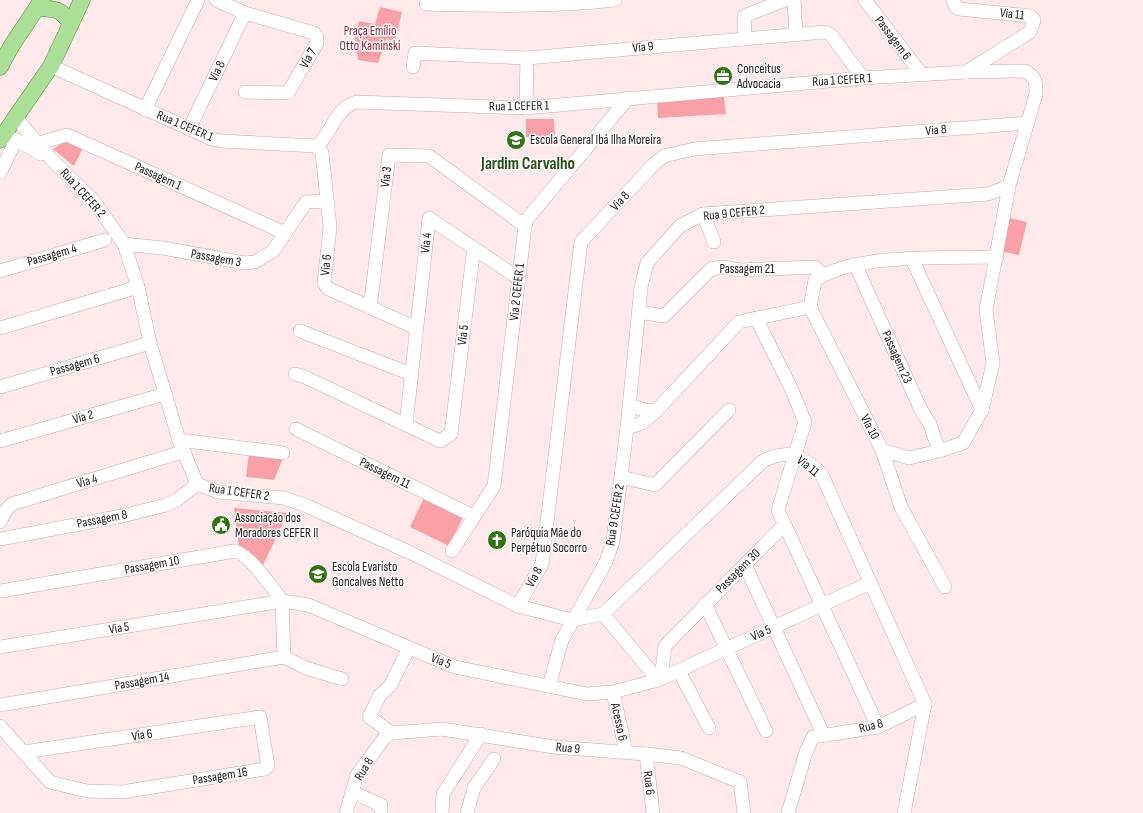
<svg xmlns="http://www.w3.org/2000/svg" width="1143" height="813" viewBox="0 0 1143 813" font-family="'Sofia Sans Condensed',sans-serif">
	<rect width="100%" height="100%" fill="#ffe9ea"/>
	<!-- green -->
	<g fill="#f9a0a6">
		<path d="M 380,7 L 402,12 L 395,41 L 386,39 L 378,63 L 358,60 L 355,38 L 359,21 L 375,24 Z"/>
		<path d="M 724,97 L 726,114 L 658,118 L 657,101 Z"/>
		<path d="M 526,119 L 554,119 L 555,137 L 526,137 Z"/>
		<path d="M 69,139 L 84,146 L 74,166 L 53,149 Z"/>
		<path d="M 1006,217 L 1027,222 L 1019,255 L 999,251 Z"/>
		<path d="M 249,452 L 284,456 L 274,480 L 246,477 Z"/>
		<path d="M 424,498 L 463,517 L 449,546 L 410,527 Z"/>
		<path d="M 234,508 L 288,513 L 261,569 L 239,547 Z"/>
	</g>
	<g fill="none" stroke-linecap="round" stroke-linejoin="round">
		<defs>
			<g id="minor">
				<path d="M 216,0 L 245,13 L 314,33 L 317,37 L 317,43 L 288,93 L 245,92"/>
				<path d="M 794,0 L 796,34"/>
				<path d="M 865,0 L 922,75"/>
				<path d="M 953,0 L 956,7 L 959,9 L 1030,16 L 1034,20 L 1030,32 L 966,72"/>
				<path d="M 426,4 C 489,6 552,7 615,0"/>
				<path d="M 745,38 L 744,16 L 785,0"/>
				<path d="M 51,66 L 212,139 L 222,141 L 317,146 C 333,131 334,110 356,102 L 526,108 L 863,78 L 966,72 L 1025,71 C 1036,77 1036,82 1036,94 L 1009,186 L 986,310 L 993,363 L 982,410 L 963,443 L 939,451 L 909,458 L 882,450 L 810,307 L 739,322 L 656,411 L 642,423 L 627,428"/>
				<path d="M 413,67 L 415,53 L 527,58 L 825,32 L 831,35 L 863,78"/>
				<path d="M 526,108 L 527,58"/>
				<path d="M 145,110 L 198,0"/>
				<path d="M 16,118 L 51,159 L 93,200 L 124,244 L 138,287 L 150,343 L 179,440 L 197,484 L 218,492 L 284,498 L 307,506 L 411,553 L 518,606 L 572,620 L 603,614 L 763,461 C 790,448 799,455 821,473 L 925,704 L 904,813"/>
				<path d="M 189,129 L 245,13"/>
				<path d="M 0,136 L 16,140 L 41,154"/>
				<path d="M 317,146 L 322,153 L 330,227 L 324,283 L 327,288 L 416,328"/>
				<path d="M 34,149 L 39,143 L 67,135 L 285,233"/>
				<path d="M 0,173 L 16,140"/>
				<path d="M 703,214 L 714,242"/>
				<path d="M 124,244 L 163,248 L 245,263 L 255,262 L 273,251 L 306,202 L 327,201"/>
				<path d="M 912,259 L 982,410"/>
				<path d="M 855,264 L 921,410 L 930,424 L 939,451"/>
				<path d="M 0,271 L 105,240"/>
				<path d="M 810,307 L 815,280 C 856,253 947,258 997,257"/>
				<path d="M 370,308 L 389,155 L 429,156 L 525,226"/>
				<path d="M 639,312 L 664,316 L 711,269 L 723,267 L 740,270 L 815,267 L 823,275"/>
				<path d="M 756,318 L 791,388 L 805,422 L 778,510 L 878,727"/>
				<path d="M 0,328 L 138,287"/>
				<path d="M 300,331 L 411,374"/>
				<path d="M 295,374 L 305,377 L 440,441 L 451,434 L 473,255"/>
				<path d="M 0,387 L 150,343"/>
				<path d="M 629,405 L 644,410 L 656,411"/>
				<path d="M 406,424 L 429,218 L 518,278"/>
				<path d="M 296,429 L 473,516"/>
				<path d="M 179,440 L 283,453"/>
				<path d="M 0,441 L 165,394"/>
				<path d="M 882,450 L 901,507 L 945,587"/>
				<path d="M 621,477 L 655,485 L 729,410"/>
				<path d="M 0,522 L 6,510 L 12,504 L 182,452"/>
				<path d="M 0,539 L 122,516 L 166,505 L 177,500 L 197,484"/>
				<path d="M 452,551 L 494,486 L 525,226 L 527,219 L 628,98"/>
				<path d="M 745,565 L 824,736"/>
				<path d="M 1,591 L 235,551 C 249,554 273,589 282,601"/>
				<path d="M 282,601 L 284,657"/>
				<path d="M 705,604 L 766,731"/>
				<path d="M 518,606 L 542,564 L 581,242 L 654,164 L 664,156 L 694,149 L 1028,123"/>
				<path d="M 603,614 L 658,680"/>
				<path d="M 0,647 L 282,601 L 308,605 L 455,667 L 587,694 L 613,692 L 658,680 L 870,583"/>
				<path d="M 284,657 L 306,668 L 342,679"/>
				<path d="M 679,671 L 709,728"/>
				<path d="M 661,679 L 665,646 L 784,525"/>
				<path d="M 549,686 L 562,640 L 606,562 L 613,541 L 627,428 L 641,287 L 647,263 L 680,226 L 703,214 L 988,194 L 1009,186"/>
				<path d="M 613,692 L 626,752"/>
				<path d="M 0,705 L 284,657"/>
				<path d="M 0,726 L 50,782 L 87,791 L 122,792 L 265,769 L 268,766 L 260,717 L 24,752"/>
				<path d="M 392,733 L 369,717 L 380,695 L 390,686 L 409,648"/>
				<path d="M 646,754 L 653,813"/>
				<path d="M 352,792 L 381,805 L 381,813"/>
				<path d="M 346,813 L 357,775 L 385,737 L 392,733 L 442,729 L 554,747 L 646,754 L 681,758 L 740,782 L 744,813"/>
				<path d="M 442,813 L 443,794 L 481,734"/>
				<path d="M 467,813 L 474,788 L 494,759"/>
				<path d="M 788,813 L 806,752 L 813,737 L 878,727 L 925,704"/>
			</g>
			<g id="major">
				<path d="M 37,8 C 56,9 60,8 71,24"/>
				<path d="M 0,67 L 12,45 L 42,0"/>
				<path d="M 0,140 L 51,66 L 82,0"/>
			</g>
		</defs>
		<!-- minor casing -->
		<use href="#minor" stroke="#c6acad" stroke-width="14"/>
		<!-- major casing -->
		<use href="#major" stroke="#548b3d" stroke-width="17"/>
		<!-- minor -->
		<use href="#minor" stroke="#fff" stroke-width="13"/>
		<!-- major -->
		<use href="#major" stroke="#a9df97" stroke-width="16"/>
	</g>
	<!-- icons -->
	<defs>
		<symbol id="office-disc" viewBox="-11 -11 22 22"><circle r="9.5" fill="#2f7312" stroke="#fcfcfc"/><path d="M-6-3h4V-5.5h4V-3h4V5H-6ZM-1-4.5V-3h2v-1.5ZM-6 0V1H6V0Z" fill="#fff"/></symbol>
		<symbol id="school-disc" viewBox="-11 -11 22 22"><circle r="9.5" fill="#2f7312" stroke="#fcfcfc"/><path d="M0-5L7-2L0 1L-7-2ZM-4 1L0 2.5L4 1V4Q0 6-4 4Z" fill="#fff"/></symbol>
		<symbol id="civic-disc" viewBox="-11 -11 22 22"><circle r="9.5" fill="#2f7312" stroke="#fcfcfc"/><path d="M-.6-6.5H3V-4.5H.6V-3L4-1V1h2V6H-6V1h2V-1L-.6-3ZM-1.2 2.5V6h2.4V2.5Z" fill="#fff"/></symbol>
		<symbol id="church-disc" viewBox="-11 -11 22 22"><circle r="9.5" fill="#2f7312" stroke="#fcfcfc"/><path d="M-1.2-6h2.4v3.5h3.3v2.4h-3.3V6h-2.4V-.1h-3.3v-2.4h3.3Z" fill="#fff"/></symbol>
	</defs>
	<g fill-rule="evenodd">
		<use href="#office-disc" x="712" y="65" width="22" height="22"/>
		<use href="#school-disc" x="505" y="129" width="22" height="22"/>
		<use href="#civic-disc" x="210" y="514" width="22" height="22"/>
		<use href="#church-disc" x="486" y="529" width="22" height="22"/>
		<use href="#school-disc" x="307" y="563" width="22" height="22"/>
	</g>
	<g text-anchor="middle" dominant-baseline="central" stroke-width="3" stroke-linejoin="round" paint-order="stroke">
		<!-- street labels -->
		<g font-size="13" fill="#211818" stroke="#fcfcfc">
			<text transform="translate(1012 14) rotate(7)">Via 11</text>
			<text transform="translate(893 38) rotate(53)">Passagem 6</text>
			<text transform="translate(643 47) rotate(-5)">Via 9</text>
			<text transform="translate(308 58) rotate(-61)">Via 7</text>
			<text transform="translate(217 71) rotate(-64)">Via 8</text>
			<text transform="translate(842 80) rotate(-4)">Rua 1 CEFER 1</text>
			<text transform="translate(519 106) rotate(-1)">Rua 1 CEFER 1</text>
			<text transform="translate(185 126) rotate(23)">Rua 1 CEFER 1</text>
			<text transform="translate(936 130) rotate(-5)">Via 8</text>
			<text transform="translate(158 176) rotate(24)">Passagem 1</text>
			<text transform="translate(386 177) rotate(-83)">Via 3</text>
			<text transform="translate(83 193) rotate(48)">Rua 1 CEFER 2</text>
			<text transform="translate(620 201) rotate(-47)">Via 8</text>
			<text transform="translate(734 213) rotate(-6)">Rua 9 CEFER 2</text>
			<text transform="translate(426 243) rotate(-83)">Via 4</text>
			<text transform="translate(52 255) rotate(-16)">Passagem 4</text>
			<text transform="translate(216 258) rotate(10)">Passagem 3</text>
			<text transform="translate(326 265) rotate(-84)">Via 6</text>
			<text x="747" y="269">Passagem 21</text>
			<text transform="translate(517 292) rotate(-84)">Via 2 CEFER 1</text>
			<text transform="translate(463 335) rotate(-83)">Via 5</text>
			<text transform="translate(897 357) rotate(66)">Passagem 23</text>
			<text transform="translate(75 365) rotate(-16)">Passagem 6</text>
			<text transform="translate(83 417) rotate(-16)">Via 2</text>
			<text transform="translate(870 427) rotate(63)">Via 10</text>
			<text transform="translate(808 466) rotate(39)">Via 11</text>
			<text transform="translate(385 473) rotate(26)">Passagem 11</text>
			<text transform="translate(87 481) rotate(-17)">Via 4</text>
			<text transform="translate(239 492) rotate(8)">Rua 1 CEFER 2</text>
			<text transform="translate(615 515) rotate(-81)">Rua 9 CEFER 2</text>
			<text transform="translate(102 519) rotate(-11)">Passagem 8</text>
			<text transform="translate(152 565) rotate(-10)">Passagem 10</text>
			<text transform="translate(738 571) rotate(-45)">Passagem 30</text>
			<text transform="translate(534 577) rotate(-61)">Via 8</text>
			<text transform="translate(119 628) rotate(-9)">Via 5</text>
			<text transform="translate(761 633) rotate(-25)">Via 5</text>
			<text transform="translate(441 661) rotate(22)">Via 5</text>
			<text transform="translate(142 681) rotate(-10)">Passagem 14</text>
			<text transform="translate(619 722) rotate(78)">Acesso 6</text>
			<text transform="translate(871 726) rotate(-14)">Rua 8</text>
			<text transform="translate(142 735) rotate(-8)">Via 6</text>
			<text transform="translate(568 748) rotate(5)">Rua 9</text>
			<text transform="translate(364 769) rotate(-59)">Rua 8</text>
			<text transform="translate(220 776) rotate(-9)">Passagem 16</text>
			<text transform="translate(649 783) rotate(83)">Rua 6</text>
		</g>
		<!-- park labels -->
		<g font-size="13" fill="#942138" stroke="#fcfcfc">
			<text x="370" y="31">Praça Emílio<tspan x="370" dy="15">Otto Kaminski</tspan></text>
		</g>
		<!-- poi labels -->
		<g font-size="13" fill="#211818" stroke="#fcfcfc" text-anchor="start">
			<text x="737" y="69">Conceitus<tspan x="737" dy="15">Advocacia</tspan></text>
			<text x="530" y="140">Escola General Ibá Ilha Moreira</text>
			<text x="235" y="518">Associação dos<tspan x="235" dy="15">Moradores CEFER II</tspan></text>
			<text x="511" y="533">Paróquia Mãe do<tspan x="511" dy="15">Perpétuo Socorro</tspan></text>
			<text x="332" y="567">Escola Evaristo<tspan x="332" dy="15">Goncalves Netto</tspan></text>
		</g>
		<!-- district labels -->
		<g font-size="17" font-weight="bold" fill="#265218" stroke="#fcfcfc">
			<text x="528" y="164">Jardim Carvalho</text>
		</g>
	</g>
</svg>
